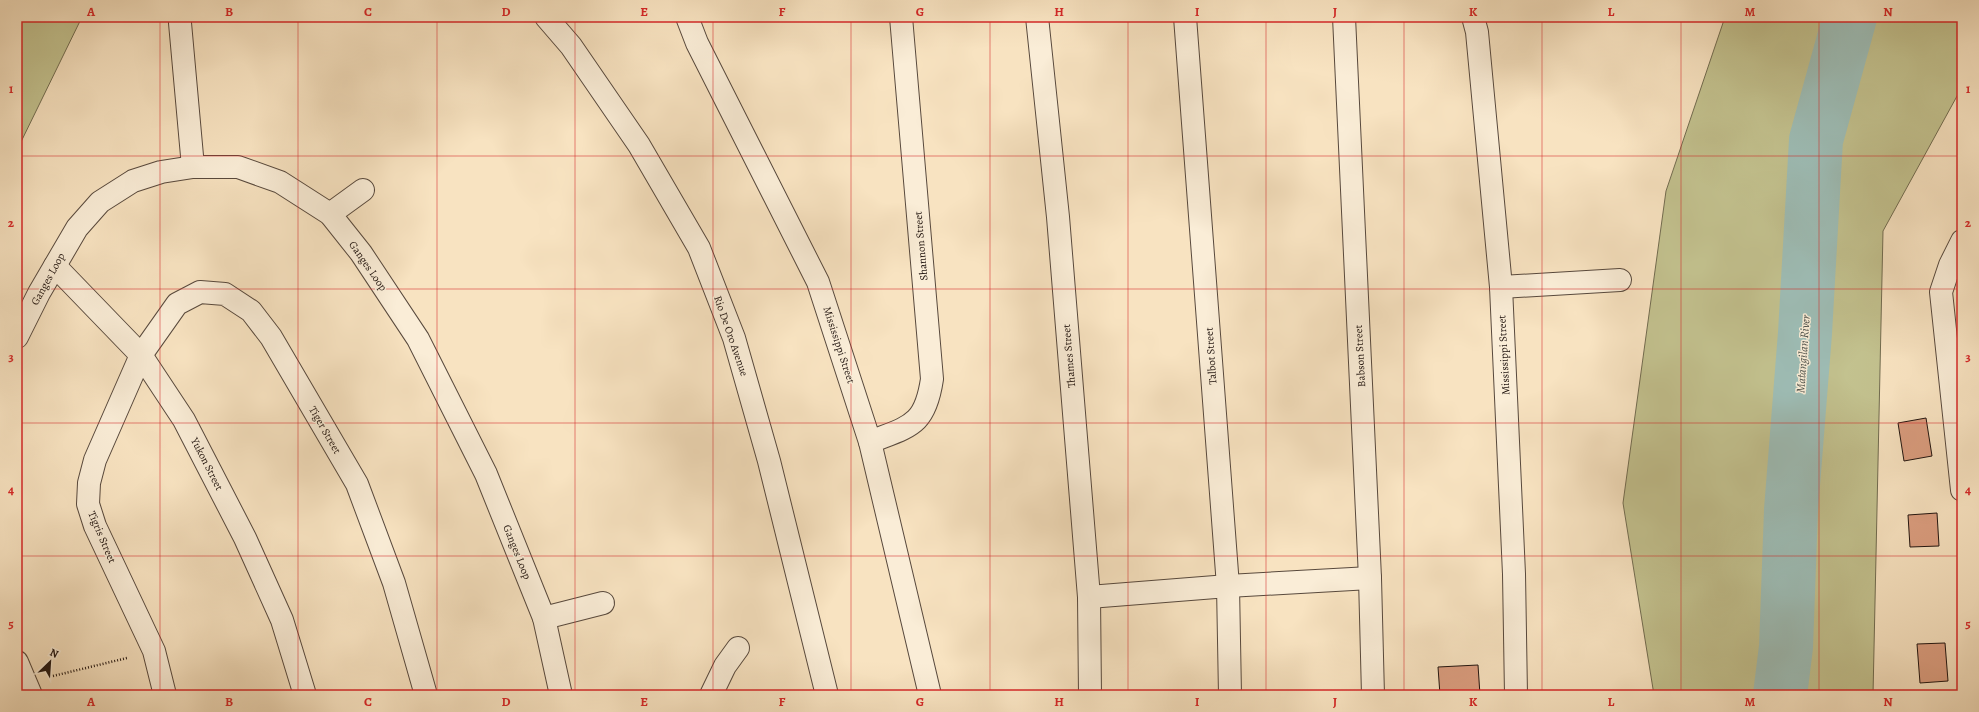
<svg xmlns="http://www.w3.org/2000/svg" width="1979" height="712" viewBox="0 0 1979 712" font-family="Alegreya,serif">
	<rect width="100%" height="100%" fill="#f8e3c1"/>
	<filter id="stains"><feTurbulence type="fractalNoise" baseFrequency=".005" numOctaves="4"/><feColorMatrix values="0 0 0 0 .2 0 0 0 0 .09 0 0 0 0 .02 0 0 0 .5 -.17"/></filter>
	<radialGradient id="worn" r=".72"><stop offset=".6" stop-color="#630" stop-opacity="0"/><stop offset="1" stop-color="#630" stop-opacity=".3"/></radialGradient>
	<!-- green -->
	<g fill="#c3c28f" stroke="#726c50">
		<path d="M 17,17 L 82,17 L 17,150 Z"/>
		<path d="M 1725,17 L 1962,17 L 1962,87 L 1883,231 L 1873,695 L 1654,695 L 1623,503 L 1666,191 Z"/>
	</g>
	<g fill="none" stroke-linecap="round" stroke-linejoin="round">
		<!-- river -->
		<path stroke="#9ebeb7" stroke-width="54" d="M 1780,695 L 1786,647 L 1791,510 L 1805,333 L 1816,140 L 1850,17"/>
	</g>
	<!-- building -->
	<g fill="#db9e80" stroke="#221611">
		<path d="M 1926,418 L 1932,456 L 1904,461 L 1898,423 Z"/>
		<path d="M 1937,513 L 1939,546 L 1910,547 L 1908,515 Z"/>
		<path d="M 1945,643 L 1948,681 L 1920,683 L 1917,644 Z"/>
		<path d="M 1478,665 L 1480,695 L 1440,695 L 1438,667 Z"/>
	</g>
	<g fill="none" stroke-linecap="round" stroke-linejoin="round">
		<defs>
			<g id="minor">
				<path d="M 546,17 L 571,46 L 639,145 L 699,248 L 734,338 L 769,461 L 827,695"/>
				<path d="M 687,17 L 697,43 L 818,282 L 870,442 L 930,695"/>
				<path d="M 1037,17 L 1058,217 L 1089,597 L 1090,695"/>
				<path d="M 1185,17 L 1228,586 L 1230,695"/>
				<path d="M 1344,17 L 1370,578 L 1373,695"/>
				<path d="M 1473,17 L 1477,32 L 1501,287 L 1514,574 L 1516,695"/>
				<path d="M 180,23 L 193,167"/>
				<path d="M 330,214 L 363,190"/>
				<path d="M 1962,241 L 1950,265 L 1941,292 L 1962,490"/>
				<path d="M 55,266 L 141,355 L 184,420 L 245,538 L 282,620 L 305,695"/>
				<path d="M 1501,287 L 1620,280"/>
				<path d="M 17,337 L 39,293 L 77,228 L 100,202 L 133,181 L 161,172 L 193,167 L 238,167 L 280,182 L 330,214 L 361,253 L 418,339 L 486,474 L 544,618 L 561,695"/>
				<path d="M 870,442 C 910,426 925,426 932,379 L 901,17"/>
				<path d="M 1089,597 L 1228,586 L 1370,578"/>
				<path d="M 544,618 L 603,603"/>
				<path d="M 17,662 L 31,695"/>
				<path d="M 165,695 L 154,651 L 95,526 L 88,504 L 89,483 L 95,460 L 141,355 L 177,304 L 200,292 L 225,294 L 251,311 L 271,337 L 357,484 L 394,583 L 426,695"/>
				<path d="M 711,695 L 725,666 L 738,648"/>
			</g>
		</defs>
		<!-- minor casing -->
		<use href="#minor" stroke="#58493d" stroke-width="24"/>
		<!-- path -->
		<path stroke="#221611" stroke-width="2.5" stroke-dasharray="1 2" stroke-linecap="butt" d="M 53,676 L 127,658"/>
		<!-- minor -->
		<use href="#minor" stroke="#faedd7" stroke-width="22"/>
	</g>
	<!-- grid -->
	<path fill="none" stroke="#d62828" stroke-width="1" stroke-opacity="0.55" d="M 160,17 L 160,695M 298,17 L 298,695M 437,17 L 437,695M 575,17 L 575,695M 713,17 L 713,695M 851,17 L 851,695M 990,17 L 990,695M 1128,17 L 1128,695M 1266,17 L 1266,695M 1404,17 L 1404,695M 1542,17 L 1542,695M 1681,17 L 1681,695M 1819,17 L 1819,695M 17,156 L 1962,156M 17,289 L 1962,289M 17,423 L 1962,423M 17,556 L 1962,556"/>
	<g text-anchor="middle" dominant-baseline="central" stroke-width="3" stroke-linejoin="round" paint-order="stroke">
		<!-- street labels -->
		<g font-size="11" fill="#221611" stroke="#faedd7">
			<text transform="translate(921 246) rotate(-95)">Shannon Street</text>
			<text transform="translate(368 266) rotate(55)">Ganges Loop</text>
			<text transform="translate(48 279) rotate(-61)">Ganges Loop</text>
			<text transform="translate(731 336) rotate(71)">Rio De Oro Avenue</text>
			<text transform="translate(839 345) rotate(72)">Mississippi Street</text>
			<text transform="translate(1504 355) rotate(-93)">Mississippi Street</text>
			<text transform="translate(1069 356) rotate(-95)">Thames Street</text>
			<text transform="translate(1211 356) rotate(-94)">Talbot Street</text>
			<text transform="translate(1360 356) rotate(-93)">Babson Street</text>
			<text transform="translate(325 430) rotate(60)">Tiger Street</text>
			<text transform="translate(207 464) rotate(63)">Yukon Street</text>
			<text transform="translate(102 537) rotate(67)">Tigris Street</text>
			<text transform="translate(517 552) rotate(68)">Ganges Loop</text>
		</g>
		<!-- water labels -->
		<g font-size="12" font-style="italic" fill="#4d514b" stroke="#faedd7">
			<text transform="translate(1803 354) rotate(-86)">Matangilan River</text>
		</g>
	</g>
	<!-- margin -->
	<rect width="1979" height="712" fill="none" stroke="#f8e3c1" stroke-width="44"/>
	<!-- north arrow -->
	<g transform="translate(50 662) rotate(25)" stroke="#faedd7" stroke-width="3" paint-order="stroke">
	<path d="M0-3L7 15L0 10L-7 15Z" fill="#221611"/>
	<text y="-6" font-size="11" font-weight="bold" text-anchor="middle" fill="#221611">N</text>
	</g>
	<rect x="22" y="22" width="1935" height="668" fill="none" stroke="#d62828" stroke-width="1.5"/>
	<g font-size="13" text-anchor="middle" font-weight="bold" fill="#d62828">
		<text x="91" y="16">A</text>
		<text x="229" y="16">B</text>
		<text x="368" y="16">C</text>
		<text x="506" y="16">D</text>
		<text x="644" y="16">E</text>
		<text x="782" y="16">F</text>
		<text x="920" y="16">G</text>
		<text x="1059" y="16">H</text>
		<text x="1197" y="16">I</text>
		<text x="1335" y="16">J</text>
		<text x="1473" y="16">K</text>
		<text x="1611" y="16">L</text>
		<text x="1750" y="16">M</text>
		<text x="1888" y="16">N</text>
		<text x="11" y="93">1</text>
		<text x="1968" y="93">1</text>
		<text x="11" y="227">2</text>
		<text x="1968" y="227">2</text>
		<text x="11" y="361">3</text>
		<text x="1968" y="361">3</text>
		<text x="11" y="494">4</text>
		<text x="1968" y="494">4</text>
		<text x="11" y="628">5</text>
		<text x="1968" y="628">5</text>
		<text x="91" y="706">A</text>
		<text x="229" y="706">B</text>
		<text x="368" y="706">C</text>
		<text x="506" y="706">D</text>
		<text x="644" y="706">E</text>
		<text x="782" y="706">F</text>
		<text x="920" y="706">G</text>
		<text x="1059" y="706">H</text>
		<text x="1197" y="706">I</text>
		<text x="1335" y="706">J</text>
		<text x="1473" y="706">K</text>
		<text x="1611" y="706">L</text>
		<text x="1750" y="706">M</text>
		<text x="1888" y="706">N</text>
	</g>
	<rect width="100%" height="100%" filter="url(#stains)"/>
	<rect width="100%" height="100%" fill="url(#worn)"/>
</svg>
